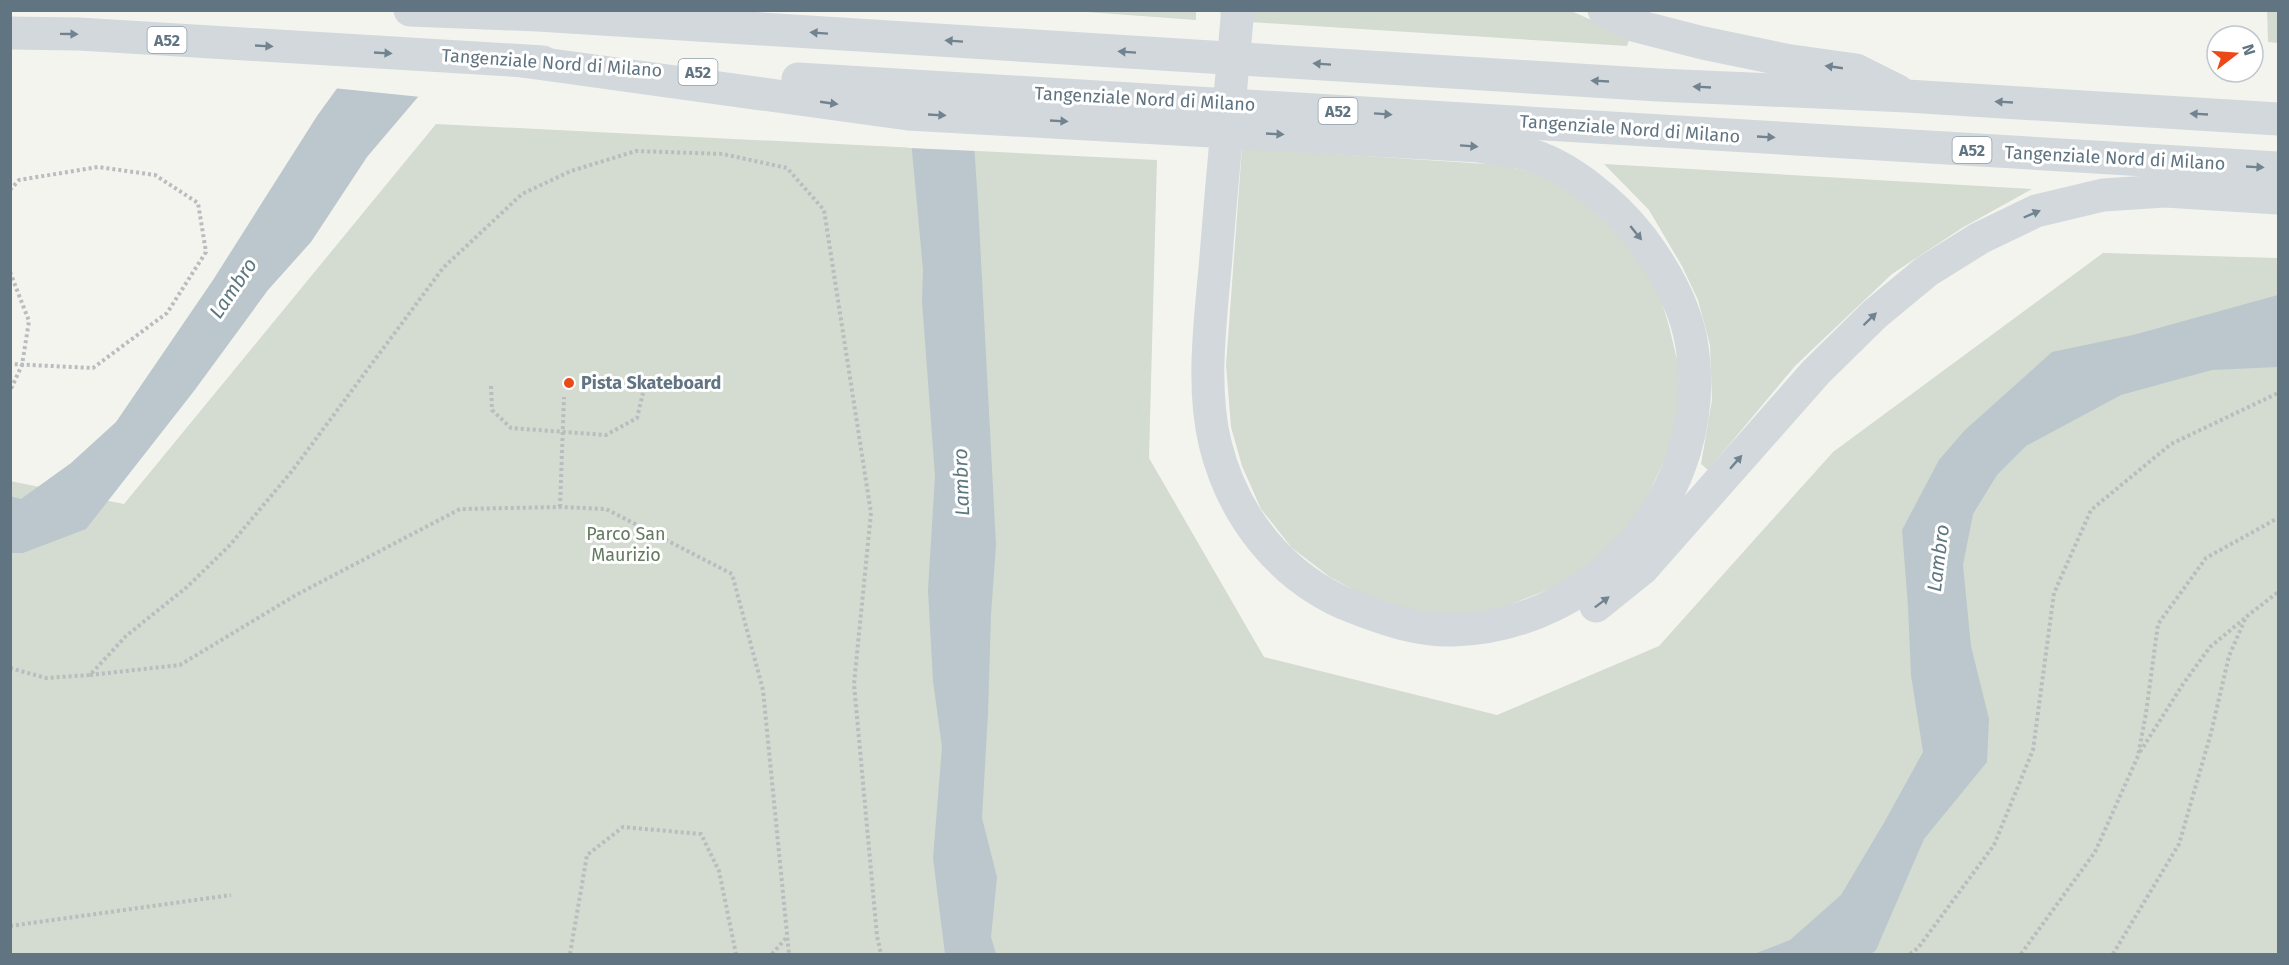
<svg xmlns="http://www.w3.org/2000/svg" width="2289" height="965" viewBox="0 0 2289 965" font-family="'Fira Sans',sans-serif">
	<rect width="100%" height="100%" fill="#f4f4ef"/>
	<!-- green -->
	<g fill="#d4dbd0">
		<path d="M 1249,10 L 1569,10 L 1630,37 L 1627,46 L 1249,22 Z"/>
		<path d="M 1073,11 L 1196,10 L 1196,20 Z"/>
		<path d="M 2267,11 L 2278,11 L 2278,43 L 2268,42 Z"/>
		<path d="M 436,124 L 1157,160 L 1149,458 L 1264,657 L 1497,715 L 1659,646 L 1833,452 L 2103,253 L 2278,258 L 2278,954 L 11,954 L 10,481 L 124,504 Z"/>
		<path d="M 1242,148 L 1502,165 L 1540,174 L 1585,199 L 1632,246 L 1657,287 L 1669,326 L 1678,364 L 1680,426 L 1634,526 L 1573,580 L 1488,613 L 1424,619 L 1378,603 L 1330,577 L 1292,548 L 1261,509 L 1242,466 L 1231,427 L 1226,365 Z"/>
		<path d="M 1604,164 L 2032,189 L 1962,228 L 1892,274 L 1795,366 L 1708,470 L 1701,464 L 1712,400 L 1710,345 L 1698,300 L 1682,266 L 1649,210 Z"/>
	</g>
	<!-- water -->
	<g fill="#bbc7cc">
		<path d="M 393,11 L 491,11 L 367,157 L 311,242 L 268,290 L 194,391 L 86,529 L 23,553 L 11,553 L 10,496 L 21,499 L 71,463 L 116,422 L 213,280 L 317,116 Z"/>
		<path d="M 899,11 L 965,11 L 978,203 L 996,545 L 991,615 L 988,713 L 982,818 L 997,877 L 991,937 L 996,954 L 945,954 L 933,858 L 942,747 L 933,681 L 928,590 L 935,476 L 922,301 L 923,269 Z"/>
		<path d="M 2278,295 L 2278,367 L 2212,370 L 2121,395 L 2026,446 L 1997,475 L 1973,514 L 1963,565 L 1971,646 L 1989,719 L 1987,762 L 1924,839 L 1876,950 L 1871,954 L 1754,954 L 1790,940 L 1841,895 L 1885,821 L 1923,752 L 1911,675 L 1908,606 L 1902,530 L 1939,460 L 1965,430 L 2052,352 L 2133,335 Z"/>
	</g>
	<!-- pier -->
	<g fill="#f4f4ef">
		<path d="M 389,10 L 494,10 L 421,97 L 333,88 Z"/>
		<path d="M 896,10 L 968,10 L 977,151 L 909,148 Z"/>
	</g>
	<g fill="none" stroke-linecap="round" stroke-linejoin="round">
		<!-- path -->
		<g stroke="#babdbf" stroke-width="4" stroke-dasharray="3 3" stroke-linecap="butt">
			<path d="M 10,190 L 19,180 L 98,167 L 155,175 L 198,203 L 206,252 L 167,313 L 93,368 L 10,364"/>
			<path d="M 10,272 L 29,321 L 22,365 L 10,391"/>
			<path d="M 491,386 L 492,410 L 511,428 L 606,435 L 637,418 L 643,393"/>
			<path d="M 560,507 L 564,397"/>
			<path d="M 10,668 L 46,678 L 90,675 L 126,636 L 187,587 L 230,545 L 292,471 L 443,268 L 522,194 L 571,171 L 636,151 L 723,154 L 787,168 L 824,210 L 871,513 L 854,684 L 877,936 L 881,954"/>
			<path d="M 90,675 L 180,665 L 296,595 L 460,509 L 560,507 L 606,509 L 732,574 L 763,690 L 789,954"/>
			<path d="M 2140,752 L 2183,684 L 2210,647 L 2245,618"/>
			<path d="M 10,926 L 231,895"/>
			<path d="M 570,954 L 587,855 L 623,827 L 701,834 L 719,871 L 736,954"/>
			<path d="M 772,954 L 787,937"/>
			<path d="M 1910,954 L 1918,948 L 1994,845 L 2033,750 L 2054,593 L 2091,510 L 2171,444 L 2278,393"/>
			<path d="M 2021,954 L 2095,852 L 2138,756 L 2146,713 L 2158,624 L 2206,558 L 2278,518"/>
			<path d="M 2113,954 L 2179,844 L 2211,733 L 2229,656 L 2246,617 L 2278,592"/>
		</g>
		<!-- highway -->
		<g stroke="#d2d8dc" stroke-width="33">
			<path d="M 410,10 L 538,15 L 1658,85 L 1907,96 L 2278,119"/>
			<path d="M 1604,10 L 1633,25 L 1703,43 L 1785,60 L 1856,70 L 1898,91"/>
			<path d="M 10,33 L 79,34 L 543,62"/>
			<path d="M 522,61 L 908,114 L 1479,146 C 1493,149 1509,150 1523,153 C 1567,163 1615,204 1642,239 C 1665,270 1686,307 1692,346 C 1714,491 1600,625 1454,630 C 1419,631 1386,620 1353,607 C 1282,579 1233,517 1215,443 C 1201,385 1211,316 1216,257 C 1222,178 1230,98 1237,19 L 1237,10"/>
			<path d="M 798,79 L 2278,168"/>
			<path d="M 1596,606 L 1642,569 L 1816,372 L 1875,314 L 1927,271 L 1980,238 L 2036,211 L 2103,195 L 2165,191 L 2278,198"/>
		</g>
	</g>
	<!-- one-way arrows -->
	<defs><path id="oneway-solid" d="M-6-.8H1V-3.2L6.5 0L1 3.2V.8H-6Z" transform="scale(1.5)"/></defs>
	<g fill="#728390">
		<use href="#oneway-solid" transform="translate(819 33) rotate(-176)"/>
		<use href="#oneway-solid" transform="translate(69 34) rotate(1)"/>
		<use href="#oneway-solid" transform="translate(954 41) rotate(-176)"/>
		<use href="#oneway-solid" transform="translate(264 46) rotate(3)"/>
		<use href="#oneway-solid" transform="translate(1127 52) rotate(-176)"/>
		<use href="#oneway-solid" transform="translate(383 53) rotate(3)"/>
		<use href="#oneway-solid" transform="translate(1322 64) rotate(-176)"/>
		<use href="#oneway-solid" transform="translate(1834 67) rotate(-172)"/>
		<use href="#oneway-solid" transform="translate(1600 81) rotate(-177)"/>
		<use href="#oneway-solid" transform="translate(1702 87) rotate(-177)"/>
		<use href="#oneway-solid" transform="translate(2004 102) rotate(-177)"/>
		<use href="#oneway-solid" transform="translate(829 103) rotate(8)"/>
		<use href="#oneway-solid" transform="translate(1383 114) rotate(4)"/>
		<use href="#oneway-solid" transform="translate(2199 114) rotate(-177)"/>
		<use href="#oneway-solid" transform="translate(937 115) rotate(3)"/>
		<use href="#oneway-solid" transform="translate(1059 121) rotate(3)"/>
		<use href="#oneway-solid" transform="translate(1275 134) rotate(3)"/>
		<use href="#oneway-solid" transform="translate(1766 137) rotate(3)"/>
		<use href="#oneway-solid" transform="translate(1469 146) rotate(4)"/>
		<use href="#oneway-solid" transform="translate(2255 167) rotate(3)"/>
		<use href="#oneway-solid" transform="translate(2032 214) rotate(-23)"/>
		<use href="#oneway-solid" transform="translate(1636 233) rotate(51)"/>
		<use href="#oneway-solid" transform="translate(1870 319) rotate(-44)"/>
		<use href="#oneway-solid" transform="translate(1736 462) rotate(-49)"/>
		<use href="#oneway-solid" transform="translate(1602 602) rotate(-37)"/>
	</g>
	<!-- markers -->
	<circle fill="#eb4918" stroke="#fff" stroke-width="2" cx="569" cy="383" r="6"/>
	<g text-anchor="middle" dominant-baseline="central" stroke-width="6" stroke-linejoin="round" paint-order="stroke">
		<!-- shield labels -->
		<g fill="#fff" stroke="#909ea8" stroke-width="1.5">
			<rect x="147.5" y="27" width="39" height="26" rx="4.5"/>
			<rect x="678.5" y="59" width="39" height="26" rx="4.5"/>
			<rect x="1318.5" y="98" width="39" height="26" rx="4.5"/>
			<rect x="1952.5" y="137" width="39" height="26" rx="4.5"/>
		</g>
		<g font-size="16" font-weight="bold" fill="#617482">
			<text x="167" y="40">A52</text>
			<text x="698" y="72">A52</text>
			<text x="1338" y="111">A52</text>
			<text x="1972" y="150">A52</text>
		</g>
		<!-- street labels -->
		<g font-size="18" fill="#617482" stroke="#fff">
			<text transform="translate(552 63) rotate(4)">Tangenziale Nord di Milano</text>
			<text transform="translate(1145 99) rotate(3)">Tangenziale Nord di Milano</text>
			<text transform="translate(1630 129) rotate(4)">Tangenziale Nord di Milano</text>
			<text transform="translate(2115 158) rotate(3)">Tangenziale Nord di Milano</text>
		</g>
		<!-- poi labels -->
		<g font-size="18" font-weight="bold" fill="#617482" stroke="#fff" text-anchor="start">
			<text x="581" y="383">Pista Skateboard</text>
		</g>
		<!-- park labels -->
		<g font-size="18" fill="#657960" stroke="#fff">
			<text x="626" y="534">Parco San<tspan x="626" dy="21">Maurizio</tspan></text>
		</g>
		<!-- water labels -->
		<g font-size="20" font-style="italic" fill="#5d7780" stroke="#fff">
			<text transform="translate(233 288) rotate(-56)">Lambro</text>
			<text transform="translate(961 482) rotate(-92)">Lambro</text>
			<text transform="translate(1938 558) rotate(-83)">Lambro</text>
		</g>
	</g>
	<!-- border -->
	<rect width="2289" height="965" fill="none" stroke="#617482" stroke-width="24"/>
	<!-- north arrow -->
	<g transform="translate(2235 54) rotate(73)"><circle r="28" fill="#ffffff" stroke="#c0c7cd" stroke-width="1.5"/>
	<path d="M0-4.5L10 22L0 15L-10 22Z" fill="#eb4918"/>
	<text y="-9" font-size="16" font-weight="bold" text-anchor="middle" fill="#617482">N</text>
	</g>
</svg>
